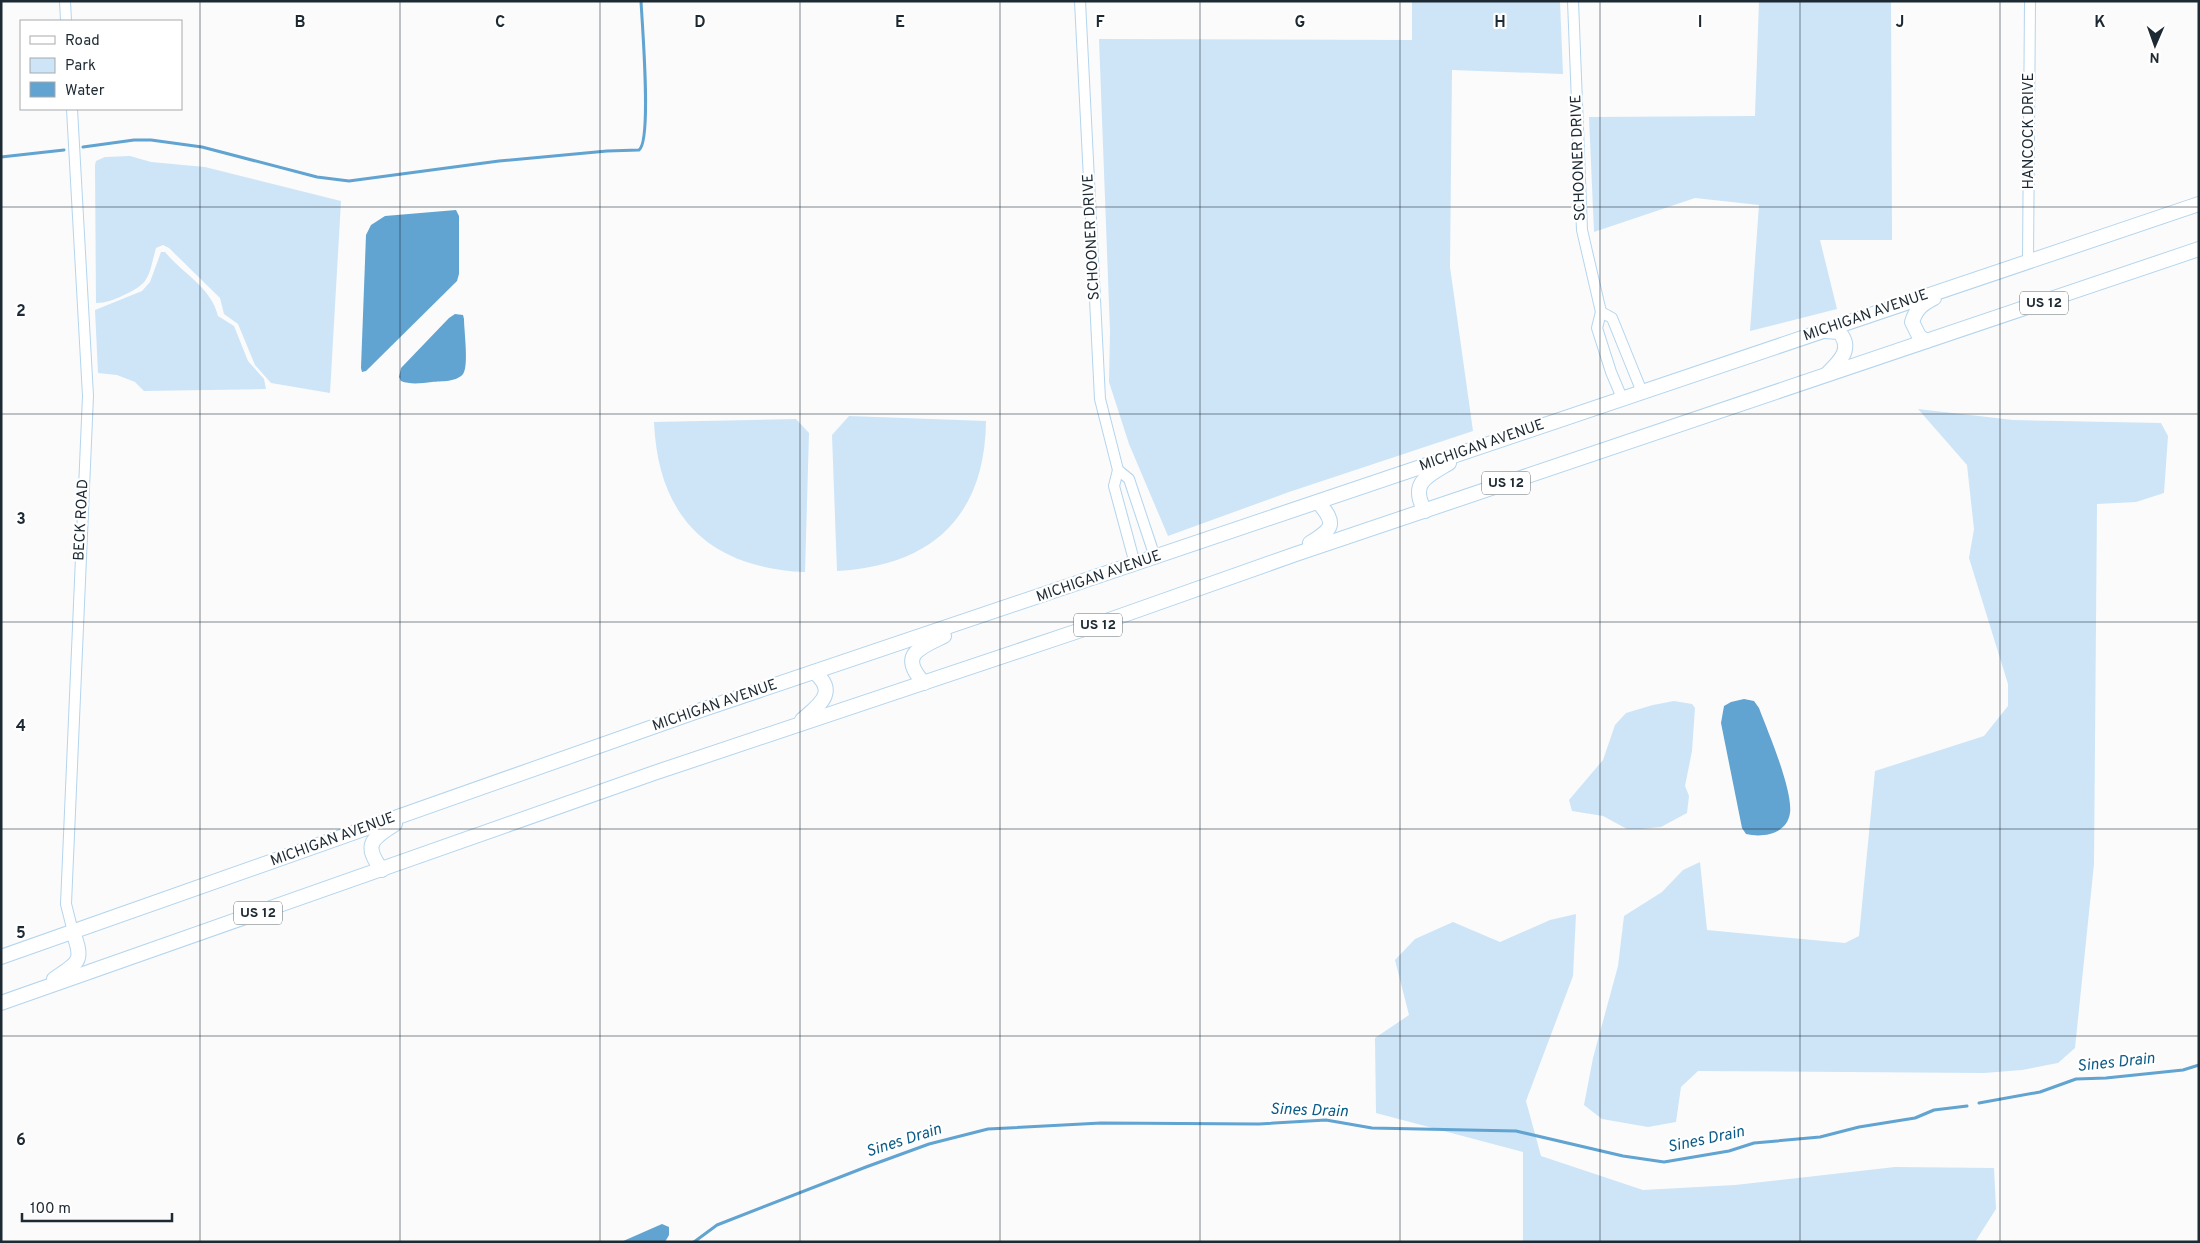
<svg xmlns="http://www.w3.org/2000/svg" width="2200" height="1243" viewBox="0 0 2200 1243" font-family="Overpass,sans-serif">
	<rect width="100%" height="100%" fill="#fbfbfb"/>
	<!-- green -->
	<g fill="#cde5f7">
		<path d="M 1412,1 L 1560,1 L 1563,74 L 1452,70 L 1450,267 L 1473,431 L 1289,492 L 1168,536 L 1129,444 L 1109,382 L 1110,331 L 1099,39 L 1412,40 Z"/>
		<path d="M 1759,1 L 1891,1 L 1892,240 L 1820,240 L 1837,309 L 1750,331 L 1759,205 L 1695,198 L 1594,232 L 1589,117 L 1755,116 Z"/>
		<path d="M 130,156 L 151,162 L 205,167 L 341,201 L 330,393 L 271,383 L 255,365 L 238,324 L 224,314 L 220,298 L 169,248 L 163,245 L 156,248 C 148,277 151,283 122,296 C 113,300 106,303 96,303 L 95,165 L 96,161 L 105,157 Z"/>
		<path d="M 161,252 L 165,252 C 183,274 211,287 218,316 L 234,326 L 248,361 L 264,379 L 266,389 L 144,391 L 135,382 L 117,375 L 98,373 L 95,310 L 142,291 L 150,282 Z"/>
		<path d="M 1918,409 L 2013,420 L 2161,423 L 2168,436 L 2164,493 L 2136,502 L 2097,504 L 2094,864 L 2075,1048 L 2058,1063 L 2022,1070 L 1984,1073 L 1698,1071 L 1681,1087 L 1676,1122 L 1648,1127 L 1602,1119 L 1584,1105 L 1593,1058 L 1618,966 L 1624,916 L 1662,892 L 1683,870 L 1700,862 L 1707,930 L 1845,943 L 1859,936 L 1875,771 L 1984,736 L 2008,706 L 2008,684 L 1969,558 L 1974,529 L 1967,465 Z"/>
		<path d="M 849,416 L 986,421 C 985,517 931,566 837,571 L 832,435 Z"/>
		<path d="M 796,419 L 809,433 L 805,572 C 709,568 658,517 654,422 Z"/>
		<path d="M 1674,701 L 1692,704 L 1695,708 L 1692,751 L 1685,786 L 1689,796 L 1687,813 L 1661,827 L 1641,829 L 1627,829 L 1603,816 L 1572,811 L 1569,800 L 1603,760 L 1615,725 L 1626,713 L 1653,705 Z"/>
		<path d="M 1576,914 L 1573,976 L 1526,1101 L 1541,1156 L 1643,1190 L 1735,1185 L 1895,1167 L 1994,1168 L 1996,1209 L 1975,1242 L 1523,1242 L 1523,1152 L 1376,1113 L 1375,1038 L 1409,1015 L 1395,960 L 1415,939 L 1453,922 L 1500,942 L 1550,920 Z"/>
	</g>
	<!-- water -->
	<g fill="#61a3d1">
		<path d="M 456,210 L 459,216 L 459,274 L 457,281 L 366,371 L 362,372 L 361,368 L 366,235 L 371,225 L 385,216 Z"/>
		<path d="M 455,314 L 463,315 L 464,319 C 464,331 469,366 463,374 C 457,382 441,381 432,382 C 422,383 411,385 401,381 L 399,377 L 401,368 L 449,318 Z"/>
		<path d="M 1744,699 L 1754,701 L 1759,708 C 1768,732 1793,790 1790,813 C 1787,834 1763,838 1746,834 L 1742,828 L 1721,723 L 1724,706 L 1731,702 Z"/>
		<path d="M 662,1224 L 669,1227 L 669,1235 L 665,1242 L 621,1242 Z"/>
	</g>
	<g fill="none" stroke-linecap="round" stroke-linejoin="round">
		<!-- stream -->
		<g stroke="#61a3d1" stroke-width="3">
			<path d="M 83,147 L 134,140 L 151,140 L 202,147 L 317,177 L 349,181 L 499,161 L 607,151 L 639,150 C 652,141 642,23 641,1"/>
			<path d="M 1,157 L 64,150"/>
			<path d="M 1979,1103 L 2040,1092 L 2076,1079 L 2106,1078 L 2183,1070 L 2199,1065"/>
			<path d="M 694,1242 L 717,1225 L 866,1167 L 929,1144 L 988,1129 L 1101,1123 L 1259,1124 L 1326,1120 L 1372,1128 L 1516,1131 L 1623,1156 L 1664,1162 L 1729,1151 L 1754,1143 L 1820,1137 L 1859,1127 L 1915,1118 L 1934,1110 L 1967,1106"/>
		</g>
		<defs>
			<g id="minor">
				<path d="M 65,1 L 66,21"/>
				<path d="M 1080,1 L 1100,399 L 1118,470"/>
				<path d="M 1573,1 L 1582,230 L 1601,312"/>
				<path d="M 72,109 L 88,396 L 66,904 L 73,932"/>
				<path d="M 2028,261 L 2030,1"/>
				<path d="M 1622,398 L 1611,372 L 1597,328 L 1601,312 L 1612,318 L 1642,392"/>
				<path d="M 1135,564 L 1114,486 L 1118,470 L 1129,479 L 1155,557"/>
			</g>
			<g id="major">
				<path d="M 1825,331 L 1839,332 C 1854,349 1839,362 1827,374"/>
				<path d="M 1926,341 L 1919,336 L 1912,322 C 1916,309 1922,304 1934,298"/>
				<path d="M 1425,511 C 1409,483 1427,476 1449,463"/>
				<path d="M 1310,543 C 1333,529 1337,524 1318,502"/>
				<path d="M 924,683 C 898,655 919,648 944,636"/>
				<path d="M 802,720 C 819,705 839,692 814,672"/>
				<path d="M 382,870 C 363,845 371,839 395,824"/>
				<path d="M 1,957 L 698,711 L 2199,204"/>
				<path d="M 54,979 C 79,962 84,962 73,932"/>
				<path d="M 1,1003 L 654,773 L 1081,630 L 1296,554 L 2199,249"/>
			</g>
		</defs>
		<!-- minor casing -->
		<use href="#minor" stroke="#b3d5ee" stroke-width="12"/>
		<!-- major casing -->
		<use href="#major" stroke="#b3d5ee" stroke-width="16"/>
		<!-- minor -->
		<use href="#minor" stroke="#fff" stroke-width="10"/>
		<!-- major -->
		<use href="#major" stroke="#fff" stroke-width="14"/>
	</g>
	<!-- grid -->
	<path fill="none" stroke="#1d2a33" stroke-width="1" stroke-opacity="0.55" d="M 200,1 L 200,1242M 400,1 L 400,1242M 600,1 L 600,1242M 800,1 L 800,1242M 1000,1 L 1000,1242M 1200,1 L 1200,1242M 1400,1 L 1400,1242M 1600,1 L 1600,1242M 1800,1 L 1800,1242M 2000,1 L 2000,1242M 1,207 L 2199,207M 1,414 L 2199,414M 1,622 L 2199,622M 1,829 L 2199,829M 1,1036 L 2199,1036"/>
	<g text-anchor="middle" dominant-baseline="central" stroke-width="4.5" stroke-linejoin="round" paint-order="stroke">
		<!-- shield labels -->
		<g fill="#fff" stroke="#616a70" stroke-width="1">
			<rect x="2020" y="291.5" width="48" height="23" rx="4"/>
			<rect x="1482" y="471.5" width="48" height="23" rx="4"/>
			<rect x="1074" y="613.5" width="48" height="23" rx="4"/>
			<rect x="234" y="901.5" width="48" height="23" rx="4"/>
		</g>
		<g font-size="14" font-weight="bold" fill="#1d2a33">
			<text x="2044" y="303">US 12</text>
			<text x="1506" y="483">US 12</text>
			<text x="1098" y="625">US 12</text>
			<text x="258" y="913">US 12</text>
		</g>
		<!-- street labels -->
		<g font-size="15" fill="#1d2a33" stroke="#fff">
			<text transform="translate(2029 131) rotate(-90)">HANCOCK DRIVE</text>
			<text transform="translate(1579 158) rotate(-92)">SCHOONER DRIVE</text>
			<text transform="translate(1092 237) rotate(-93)">SCHOONER DRIVE</text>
			<text transform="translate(1866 316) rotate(-19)">MICHIGAN AVENUE</text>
			<text transform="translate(1482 446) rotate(-19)">MICHIGAN AVENUE</text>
			<text transform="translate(82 520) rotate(-87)">BECK ROAD</text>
			<text transform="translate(1099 577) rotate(-19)">MICHIGAN AVENUE</text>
			<text transform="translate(715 706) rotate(-19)">MICHIGAN AVENUE</text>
			<text transform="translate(333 840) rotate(-20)">MICHIGAN AVENUE</text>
		</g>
		<!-- water labels -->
		<g font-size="16" font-style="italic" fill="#0b5c88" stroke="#fff">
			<text transform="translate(2116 1063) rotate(-6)">Sines Drain</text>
			<text transform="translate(1309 1111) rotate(2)">Sines Drain</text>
			<text transform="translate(1706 1140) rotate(-12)">Sines Drain</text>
			<text transform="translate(904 1141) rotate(-18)">Sines Drain</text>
		</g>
	</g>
	<g font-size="16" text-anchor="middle" font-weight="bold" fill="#1d2a33" stroke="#fff" stroke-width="4.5" stroke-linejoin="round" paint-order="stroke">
		<text x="300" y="27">B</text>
		<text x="500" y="27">C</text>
		<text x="700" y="27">D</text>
		<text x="900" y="27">E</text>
		<text x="1100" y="27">F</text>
		<text x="1300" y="27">G</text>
		<text x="1500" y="27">H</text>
		<text x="1700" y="27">I</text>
		<text x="1900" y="27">J</text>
		<text x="2100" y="27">K</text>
		<text x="21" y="316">2</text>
		<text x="21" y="524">3</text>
		<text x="21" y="731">4</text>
		<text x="21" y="938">5</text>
		<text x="21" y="1145">6</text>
	</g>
	<!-- border -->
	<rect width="2200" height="1243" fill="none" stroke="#1d2a33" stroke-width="5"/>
	<!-- legend -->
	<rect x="20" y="20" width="162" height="90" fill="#ffffff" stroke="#a5aaad"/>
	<rect x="30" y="36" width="25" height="8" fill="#ffffff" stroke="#a5aaad"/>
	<text x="65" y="45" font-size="15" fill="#1d2a33">Road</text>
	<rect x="30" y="58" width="25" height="15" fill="#cde5f7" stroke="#a5aaad"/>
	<text x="65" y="70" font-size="15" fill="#1d2a33">Park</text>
	<rect x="30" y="82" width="25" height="15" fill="#61a3d1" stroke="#a5aaad"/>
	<text x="65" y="95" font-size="15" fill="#1d2a33">Water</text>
	<!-- north arrow -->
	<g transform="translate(2155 45) rotate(182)" stroke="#ffffff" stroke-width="4" paint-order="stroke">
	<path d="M0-4L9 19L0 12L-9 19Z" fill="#1d2a33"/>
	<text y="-8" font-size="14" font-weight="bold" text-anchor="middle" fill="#1d2a33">N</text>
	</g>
	<!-- scale -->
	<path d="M22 1213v8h150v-8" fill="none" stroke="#1d2a33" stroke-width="2.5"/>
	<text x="30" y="1213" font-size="15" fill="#1d2a33" stroke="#ffffff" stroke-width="4" paint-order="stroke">100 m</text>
</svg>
